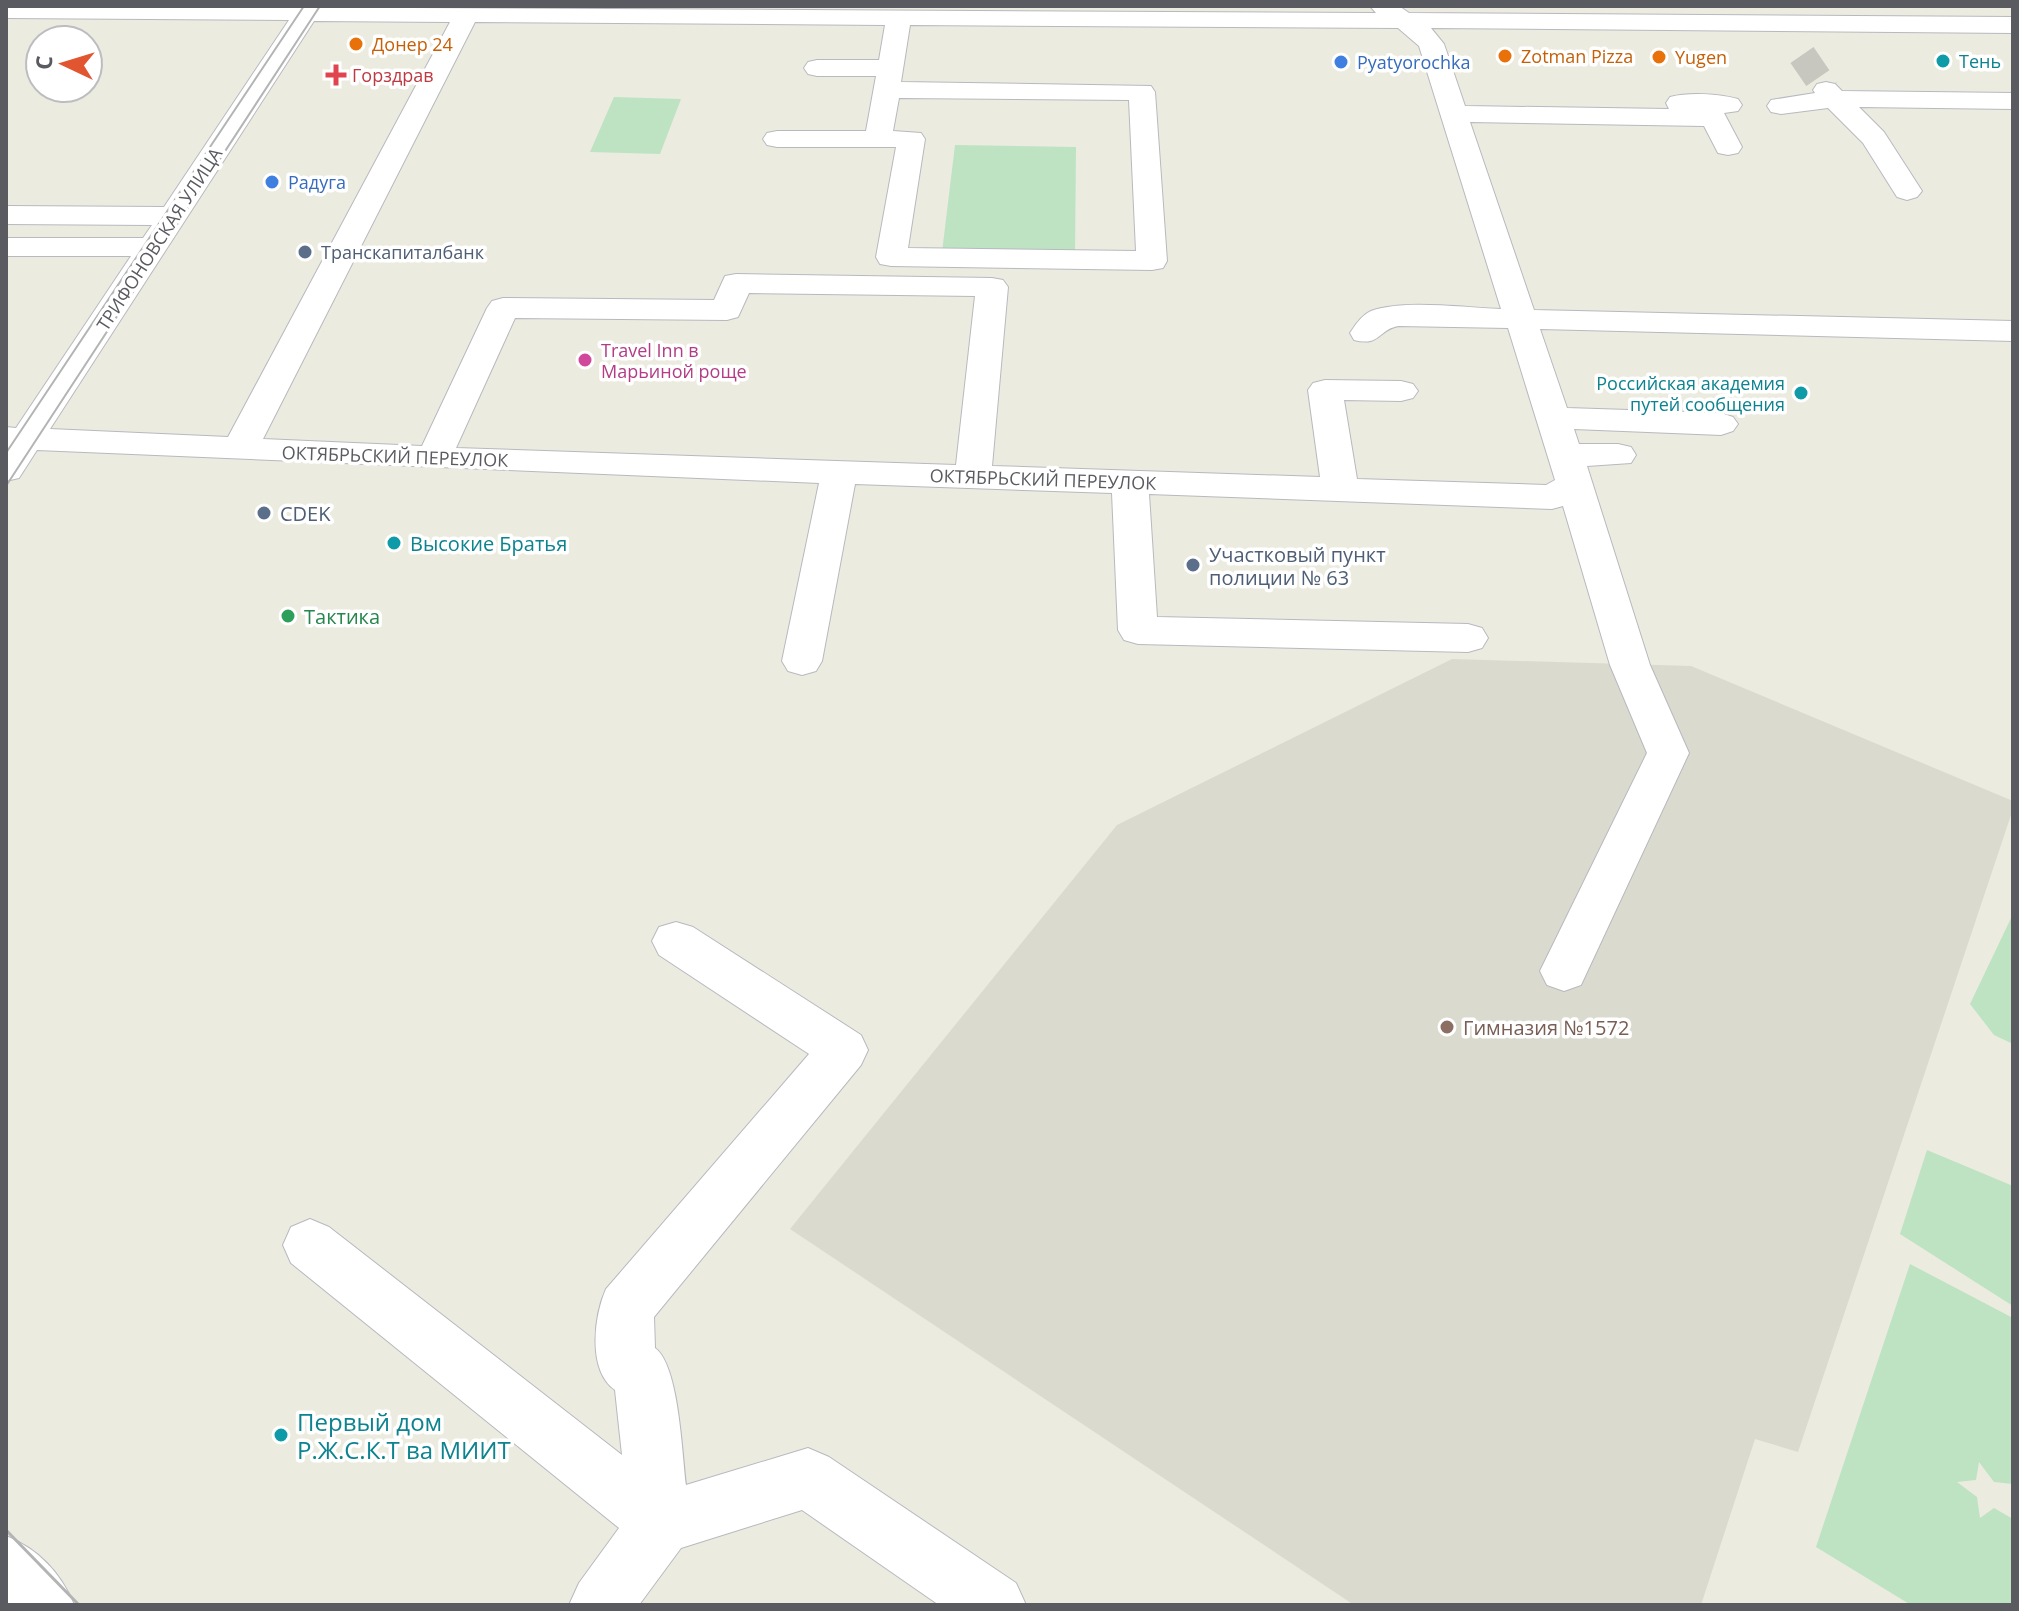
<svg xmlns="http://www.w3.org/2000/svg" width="2019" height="1611" viewBox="0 0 2019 1611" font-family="'Open Sans',sans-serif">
	<rect width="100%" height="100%" fill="#ecebe0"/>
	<!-- education -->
	<path fill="#dbdace" d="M 1452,659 L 1691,666 L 2013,801 L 2013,809 L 1798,1452 L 1755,1439 L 1701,1605 L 1354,1605 L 790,1229 L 1117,825 Z"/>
	<!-- green -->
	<g fill="#bde3c2">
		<path d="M 614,97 L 681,99 L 660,154 L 590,152 Z"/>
		<path d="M 955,145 L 1076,147 L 1075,254 L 942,252 Z"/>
		<path d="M 2013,914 L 2013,1044 L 1994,1035 L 1970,1004 Z"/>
		<path d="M 1927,1150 L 2013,1186 L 2013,1306 L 1900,1234 Z"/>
		<path d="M 1910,1264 L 2013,1318 L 2013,1484 L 1994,1482 L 1979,1462 L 1976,1480 L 1957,1482 L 1977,1497 L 1980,1518 L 1994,1508 L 2013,1519 L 2013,1605 L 1911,1605 L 1816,1547 Z"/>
	</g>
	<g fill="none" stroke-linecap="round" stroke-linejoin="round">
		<!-- minor-tunnel -->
		<path stroke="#c7c7c0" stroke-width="28" stroke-dasharray="28 14" stroke-linecap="butt" d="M 1802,55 L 1826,90"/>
		<defs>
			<g id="minor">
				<path d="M 6,6 L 1376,13 L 1370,6 L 1399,6 L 1409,13 L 2013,17 L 2013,33 L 1431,28 L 1444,44 L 1465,106 L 1669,109 L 1666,103 L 1670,97 C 1690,92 1718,94 1738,99 L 1742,105 L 1738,111 L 1724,113 L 1742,147 L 1738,153 L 1728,155 L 1718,153 L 1704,126 L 1470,122 L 1534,310 L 2013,321 L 2013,341 L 1540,329 L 1567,408 L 1721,413 L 1733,417 L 1738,424 L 1733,431 L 1721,435 L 1574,429 L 1579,444 L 1618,444 L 1631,447 L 1636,455 L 1631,463 L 1587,466 L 1650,665 L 1689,753 L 1581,985 L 1564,991 L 1547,985 L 1540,971 L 1647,753 L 1610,665 L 1563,506 L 1552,509 L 1149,494 L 1157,617 L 1468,624 L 1482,628 L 1488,638 L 1482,648 L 1468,652 L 1138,644 L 1124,640 L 1118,630 L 1112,493 L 855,484 L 822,661 L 816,671 L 802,675 L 788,671 L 782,661 L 819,483 L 37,450 L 19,478 L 6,481 L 6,427 L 16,428 L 131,256 L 6,256 L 6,238 L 143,238 L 152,225 L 6,224 L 6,206 L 164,207 L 289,20 L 6,18 ZM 314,21 L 450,22 L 228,437 L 50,429 ZM 475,22 L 885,25 L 879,60 L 817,60 L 808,62 L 804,68 L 808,74 L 817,76 L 876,76 L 866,131 L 777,131 L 767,133 L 763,139 L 767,145 L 777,147 L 896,147 L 876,257 L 880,264 L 891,266 L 1152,270 L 1163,268 L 1167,261 L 1155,92 L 1151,86 L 901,82 L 910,25 L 1398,28 L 1419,46 L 1501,309 C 1465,308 1405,299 1371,311 C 1362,315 1355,325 1350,333 L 1354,340 C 1381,347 1378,329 1399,326 L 1508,328 L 1555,480 L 1546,485 L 1357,479 L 1344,400 L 1401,401 L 1413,398 L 1418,391 L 1413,384 L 1401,381 L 1325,380 L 1313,383 L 1308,390 L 1320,477 L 992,466 L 1008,287 L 1003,280 L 992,278 L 736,274 L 725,276 L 714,300 L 503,298 L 492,301 L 487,308 L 422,446 L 263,439 ZM 899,98 L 1129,100 L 1136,251 L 908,248 L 925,139 L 921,133 L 893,131 ZM 749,293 L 975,296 L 956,465 L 456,448 L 515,318 L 727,320 L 738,317 Z"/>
				<path d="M 1826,82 L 1835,84 L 1842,91 L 2013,93 L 2013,109 L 1859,107 L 1884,132 L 1922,191 L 1917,197 L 1907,200 L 1897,197 L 1863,143 L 1828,108 L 1781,114 L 1771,112 L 1767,106 L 1771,100 L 1815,93 L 1813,90 L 1817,84 Z"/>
				<path d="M 676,922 L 693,927 L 861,1035 L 868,1050 L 861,1065 L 654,1317 L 655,1348 C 679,1365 682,1454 686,1485 L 808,1448 L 829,1457 L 1016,1583 L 1026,1605 L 939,1605 L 802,1510 L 681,1548 L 639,1605 L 569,1605 L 579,1583 L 619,1528 L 291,1263 L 283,1245 L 291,1227 L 310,1219 L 329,1227 L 622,1455 L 615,1390 C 587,1370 594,1316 606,1289 L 809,1054 L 659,955 L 652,941 L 659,927 Z"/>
				<path d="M 6,1536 C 38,1549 61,1573 74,1605 L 6,1605 Z"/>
			</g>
		</defs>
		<!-- minor casing -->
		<use href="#minor" stroke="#b8b9bf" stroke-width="2"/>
		<!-- minor -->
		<use href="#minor" fill="#fff" fill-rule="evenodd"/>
		<!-- tram-far1 -->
		<g stroke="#b3b4b4" stroke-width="2">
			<path d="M 6,453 L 304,6"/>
			<path d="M 6,486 L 320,6"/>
		</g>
		<!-- tram -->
		<path stroke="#b3b4b4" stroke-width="3" d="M 6,1530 L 79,1605"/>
	</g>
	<!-- markers -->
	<g fill="#e8710a" stroke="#fff" stroke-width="3">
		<circle cx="356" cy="44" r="8"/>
		<circle cx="1505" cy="56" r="8"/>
		<circle cx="1659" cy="57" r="8"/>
	</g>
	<g fill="#0f9aa8" stroke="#fff" stroke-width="3">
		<circle cx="1943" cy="61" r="8"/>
		<circle cx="1801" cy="393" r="8"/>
		<circle cx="394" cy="543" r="8"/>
		<circle cx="281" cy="1435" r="8"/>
	</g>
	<g fill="#3f7fe0" stroke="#fff" stroke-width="3">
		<circle cx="1341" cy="62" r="8"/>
		<circle cx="272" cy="182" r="8"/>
	</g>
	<path fill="#e0444e" stroke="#fff" stroke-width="3" d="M332 63h8v8h8v8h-8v8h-8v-8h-8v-8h8z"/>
	<g fill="#5c6f8a" stroke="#fff" stroke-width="3">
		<circle cx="305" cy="252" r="8"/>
		<circle cx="264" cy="513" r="8"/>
		<circle cx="1193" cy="565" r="8"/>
	</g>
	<circle fill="#d1479c" stroke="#fff" stroke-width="3" cx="585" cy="360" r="8"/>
	<circle fill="#2e9e5b" stroke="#fff" stroke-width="3" cx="288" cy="616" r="8"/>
	<circle fill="#8d6e63" stroke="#fff" stroke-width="3" cx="1447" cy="1027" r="8"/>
	<g text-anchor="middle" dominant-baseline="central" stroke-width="7" stroke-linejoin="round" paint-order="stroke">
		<!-- far-food labels -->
		<g font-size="18" fill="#c56008" stroke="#fff" text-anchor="start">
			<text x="372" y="44">Донер 24</text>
			<text x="1521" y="56">Zotman Pizza</text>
			<text x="1675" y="57">Yugen</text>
		</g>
		<!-- far-culture labels -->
		<g font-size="18" fill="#0d838f" stroke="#fff" text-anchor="start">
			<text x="1959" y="61">Тень</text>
			<text x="1785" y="383" text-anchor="end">Российская академия<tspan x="1785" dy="21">путей сообщения</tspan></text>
		</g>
		<!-- far-shop labels -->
		<g font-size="18" fill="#366cbe" stroke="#fff" text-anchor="start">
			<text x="1357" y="62">Pyatyorochka</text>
			<text x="288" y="182">Радуга</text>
		</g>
		<!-- far-health labels -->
		<g font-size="18" fill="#be3a42" stroke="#fff" text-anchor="start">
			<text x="352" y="75">Горздрав</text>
		</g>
		<!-- far-street labels -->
		<g font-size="18" fill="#595b61" stroke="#fff">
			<text transform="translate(159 239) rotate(-57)">ТРИФОНОВСКАЯ УЛИЦА</text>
			<text transform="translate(395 456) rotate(2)">ОКТЯБРЬСКИЙ ПЕРЕУЛОК</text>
			<text transform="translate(1043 479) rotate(2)">ОКТЯБРЬСКИЙ ПЕРЕУЛОК</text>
		</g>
		<!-- far-service labels -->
		<g font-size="18" fill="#4e5e75" stroke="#fff" text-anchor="start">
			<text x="321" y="252">Транскапиталбанк</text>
		</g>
		<!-- far-hotel labels -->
		<g font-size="18" fill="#b23c85" stroke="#fff" text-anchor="start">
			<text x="601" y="350">Travel Inn в<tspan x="601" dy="21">Марьиной роще</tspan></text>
		</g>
		<!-- service labels -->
		<g font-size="20" fill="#4e5e75" stroke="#fff" text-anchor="start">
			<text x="280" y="513">CDEK</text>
			<text x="1209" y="554">Участковый пункт<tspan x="1209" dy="23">полиции № 63</tspan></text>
		</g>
		<!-- culture labels -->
		<g font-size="20" fill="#0d838f" stroke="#fff" text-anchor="start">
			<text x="410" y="543">Высокие Братья</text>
		</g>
		<!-- leisure labels -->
		<g font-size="20" fill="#27864d" stroke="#fff" text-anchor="start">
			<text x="304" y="616">Тактика</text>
		</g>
		<!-- education labels -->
		<g font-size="20" fill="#785e54" stroke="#fff" text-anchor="start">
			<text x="1463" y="1027">Гимназия №1572</text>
		</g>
		<!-- near-culture labels -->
		<g font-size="24" fill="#0d838f" stroke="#fff" text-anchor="start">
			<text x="297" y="1421">Первый дом<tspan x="297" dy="28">Р.Ж.С.К.Т ва МИИТ</tspan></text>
		</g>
	</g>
	<!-- border -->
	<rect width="2019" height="1611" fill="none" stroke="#595b61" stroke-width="16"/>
	<!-- north arrow -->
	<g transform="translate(64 64) rotate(274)"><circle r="38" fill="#ffffff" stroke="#bdbdc0" stroke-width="2"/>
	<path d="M0-6L14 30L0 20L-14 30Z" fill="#e15630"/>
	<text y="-12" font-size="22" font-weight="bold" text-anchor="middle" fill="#595b61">С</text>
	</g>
</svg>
